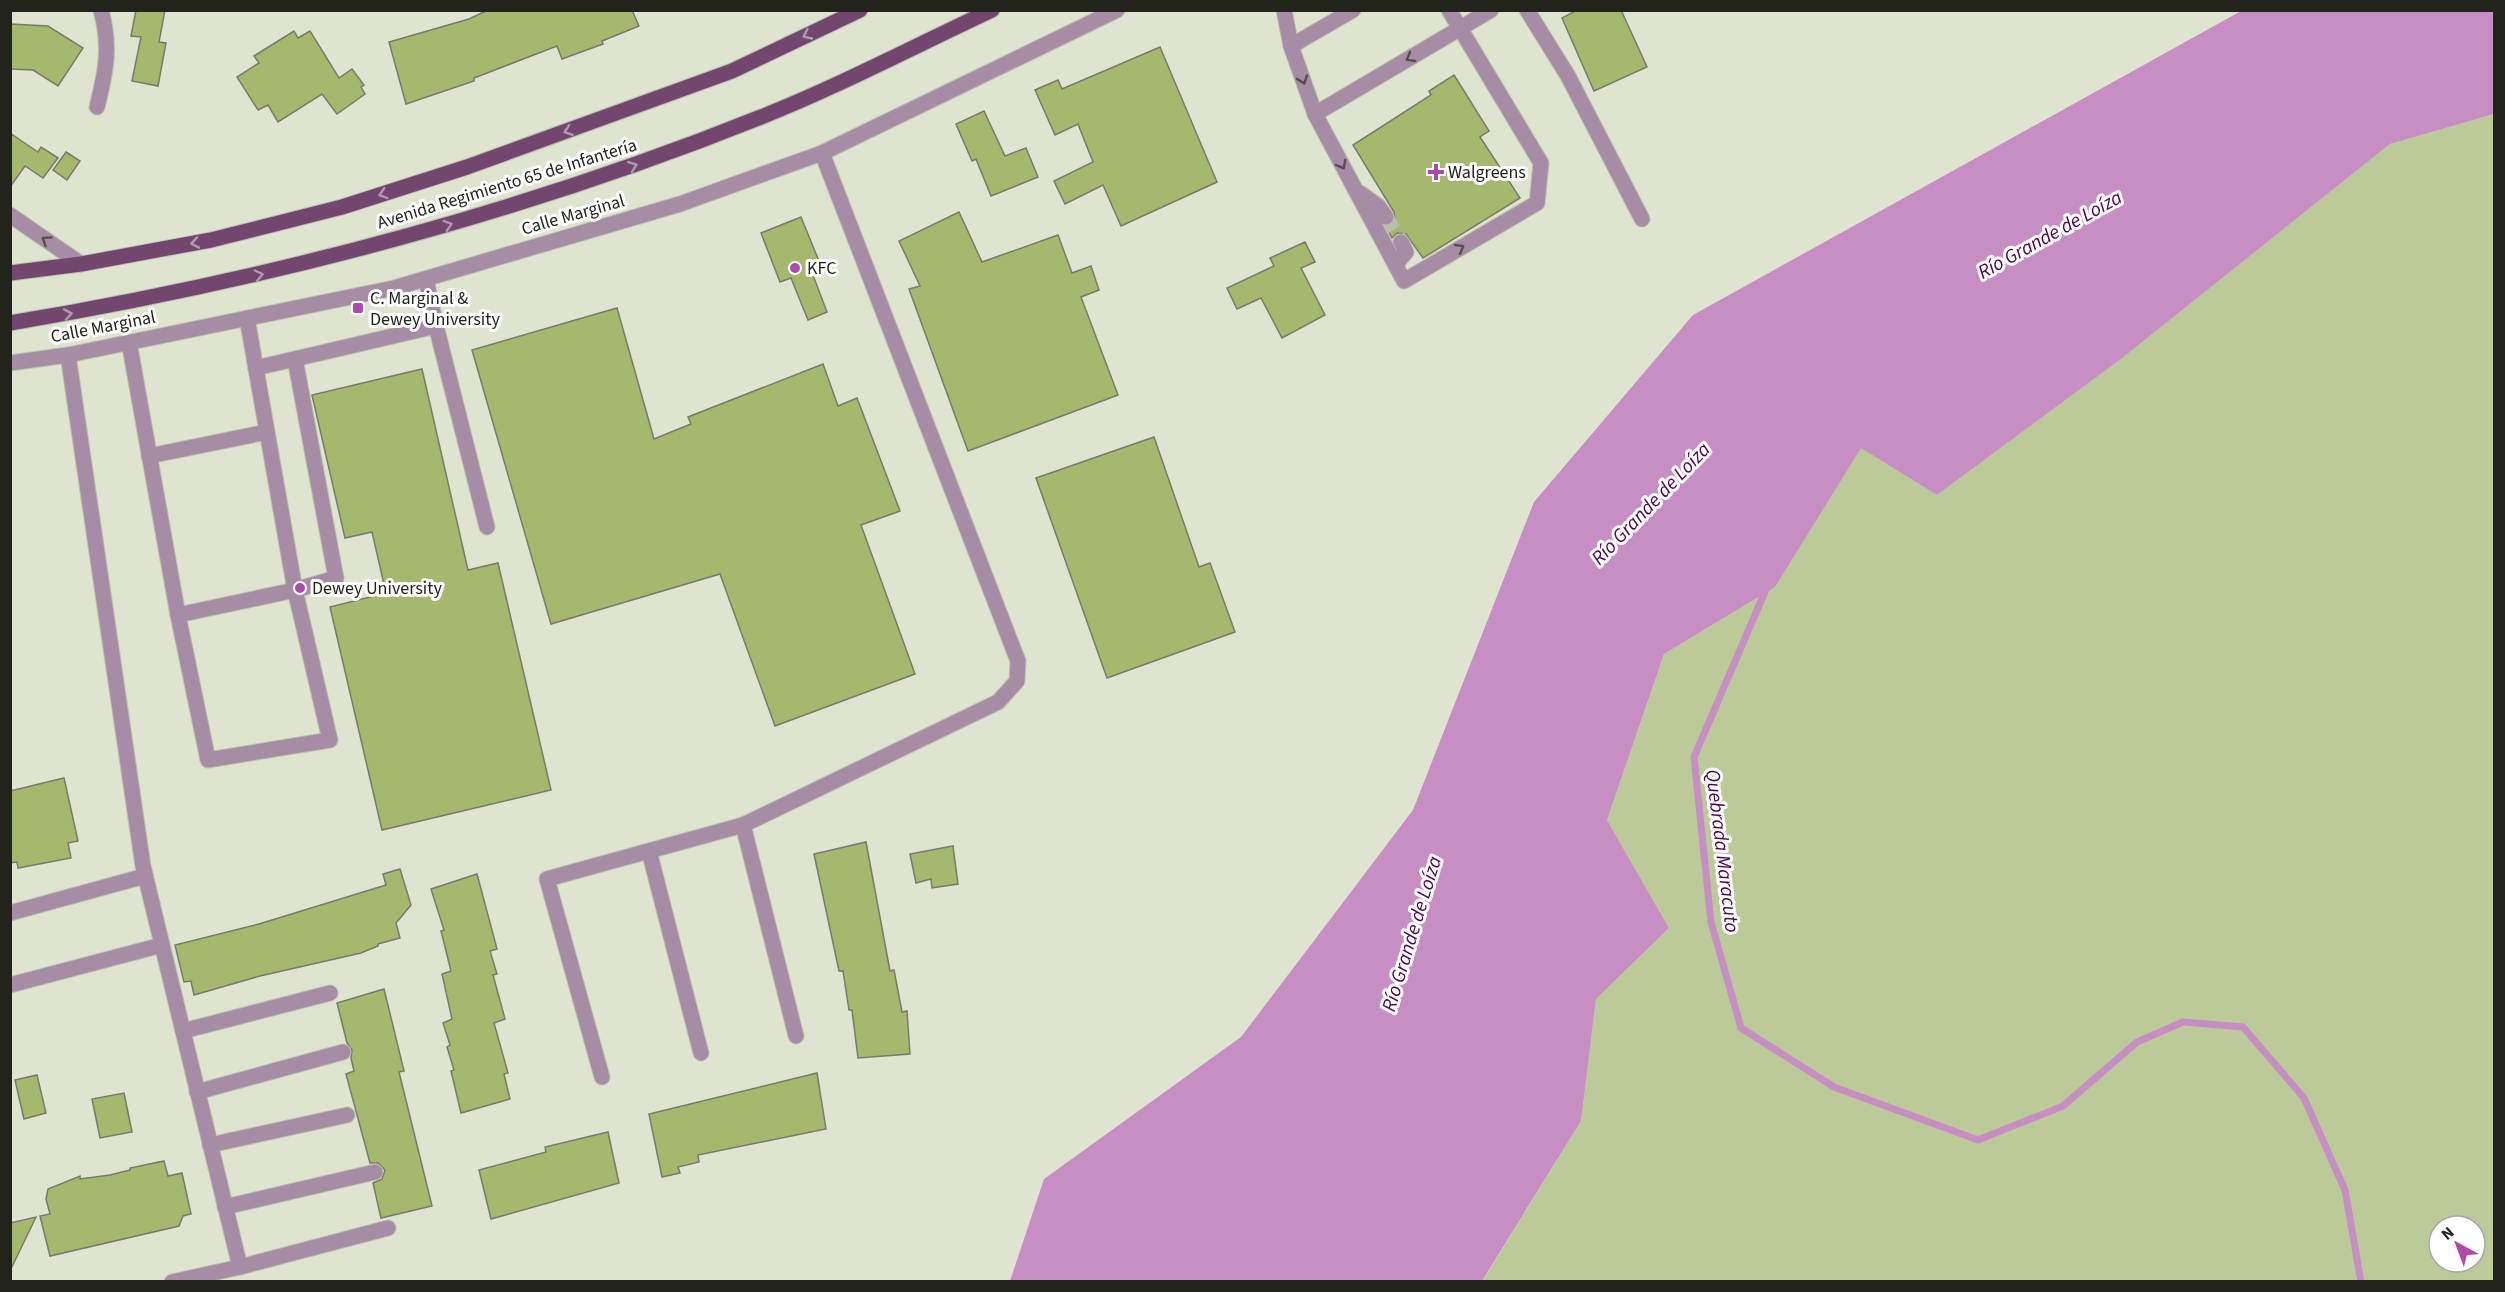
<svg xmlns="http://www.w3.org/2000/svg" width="2505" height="1292" viewBox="0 0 2505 1292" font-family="'Source Sans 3',sans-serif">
	<rect width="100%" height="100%" fill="#dee4cf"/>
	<!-- green -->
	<path fill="#bcc999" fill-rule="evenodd" d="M 2494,114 L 2494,1281 L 1482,1282 L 1581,1121 L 1596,999 L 1669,928 L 1607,820 L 1664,654 L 1775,587 L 1861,447 L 1937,495 L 2121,359 L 2390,144 ZM 2439,1226 L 2475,1226 L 2475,1262 L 2439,1262 Z"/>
	<!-- water -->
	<path fill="#c78ec3" d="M 2241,11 L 2494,11 L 2494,114 L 2390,144 L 2121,359 L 1937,495 L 1861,448 L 1775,587 L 1664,654 L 1607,820 L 1669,928 L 1596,999 L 1581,1121 L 1482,1281 L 1010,1281 L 1044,1179 L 1241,1037 L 1413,810 L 1534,502 L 1693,315 Z"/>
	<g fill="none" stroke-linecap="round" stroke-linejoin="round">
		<!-- stream -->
		<path stroke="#c78ec3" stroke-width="7" d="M 1767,587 L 1694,757 L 1711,922 L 1741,1028 L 1834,1087 L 1978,1140 L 2063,1106 L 2137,1042 L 2183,1022 L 2243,1027 L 2304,1098 L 2345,1190 L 2361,1282"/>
	</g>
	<!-- building -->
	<g fill="#a6b76e" stroke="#767c69" stroke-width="1.5">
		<path d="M 136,10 L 165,10 L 159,42 L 166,43 L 158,86 L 132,81 L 141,37 L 131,36 Z"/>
		<path d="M 488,10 L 632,10 L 639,26 L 602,41 L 603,44 L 562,59 L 557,46 L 474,78 L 474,81 L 406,104 L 389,42 L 469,19 Z"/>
		<path d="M 1577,10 L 1621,10 L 1647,67 L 1594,91 L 1562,18 Z"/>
		<path d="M 10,24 L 48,26 L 83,48 L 58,86 L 33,70 L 10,69 Z"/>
		<path d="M 294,31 L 298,38 L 310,31 L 339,78 L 352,69 L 364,85 L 361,87 L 365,94 L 337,114 L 322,94 L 278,122 L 268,105 L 258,110 L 237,77 L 259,63 L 254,56 Z"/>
		<path d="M 1160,47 L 1217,182 L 1121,226 L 1103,185 L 1065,204 L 1054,181 L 1093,162 L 1078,124 L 1055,135 L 1035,90 L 1058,80 L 1062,89 Z"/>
		<path d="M 1454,75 L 1489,131 L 1480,137 L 1520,198 L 1423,258 L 1406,234 L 1397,233 L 1392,238 L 1386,227 L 1395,221 L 1394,212 L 1353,145 L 1431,95 L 1429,91 Z"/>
		<path d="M 984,111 L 1005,156 L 1026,148 L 1038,177 L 991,196 L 976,159 L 972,161 L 956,124 Z"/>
		<path d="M 10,133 L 38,152 L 41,147 L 58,158 L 43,178 L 25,166 L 10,187 Z"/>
		<path d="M 66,152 L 80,161 L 67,180 L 53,170 Z"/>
		<path d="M 959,212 L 982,262 L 1058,235 L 1072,273 L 1091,266 L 1099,290 L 1081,297 L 1118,395 L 968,451 L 909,289 L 920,286 L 899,241 Z"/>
		<path d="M 801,217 L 821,266 L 811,270 L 827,312 L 808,320 L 791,278 L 780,282 L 761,233 Z"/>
		<path d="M 1305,242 L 1315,262 L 1301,268 L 1325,315 L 1282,338 L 1261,298 L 1237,309 L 1227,288 L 1274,266 L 1270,258 Z"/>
		<path d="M 617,308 L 654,439 L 691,424 L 688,417 L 823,364 L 838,406 L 857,398 L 900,511 L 861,525 L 915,674 L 775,726 L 720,574 L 551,624 L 472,350 Z"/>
		<path d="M 422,369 L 468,570 L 498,563 L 551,790 L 382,830 L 330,607 L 386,593 L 372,532 L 345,538 L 312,395 Z"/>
		<path d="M 1154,437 L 1199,567 L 1210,563 L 1235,632 L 1107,678 L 1036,478 Z"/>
		<path d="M 64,778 L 78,841 L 68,843 L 71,858 L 18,868 L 17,862 L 10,863 L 10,791 Z"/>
		<path d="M 866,842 L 890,971 L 894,970 L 902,1012 L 907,1011 L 910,1054 L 858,1058 L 852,1010 L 849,1010 L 843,971 L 839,971 L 814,854 Z"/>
		<path d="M 953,846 L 958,884 L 932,888 L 931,879 L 916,883 L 910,854 Z"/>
		<path d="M 400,869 L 411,905 L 396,923 L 400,938 L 378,944 L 378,946 L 361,953 L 260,976 L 194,995 L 191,981 L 184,982 L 175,945 L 259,924 L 386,885 L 383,874 Z"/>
		<path d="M 477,874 L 497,949 L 490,951 L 497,974 L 493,975 L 505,1019 L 494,1023 L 508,1073 L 504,1074 L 510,1099 L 461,1113 L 451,1071 L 454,1070 L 447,1047 L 450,1045 L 443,1023 L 452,1019 L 442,974 L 451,971 L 441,931 L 444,930 L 431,889 Z"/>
		<path d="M 384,989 L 404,1071 L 399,1072 L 432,1206 L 381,1218 L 373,1183 L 382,1179 L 385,1170 L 378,1163 L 370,1163 L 346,1074 L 354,1071 L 351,1058 L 352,1050 L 347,1043 L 337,1003 Z"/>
		<path d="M 817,1073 L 826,1129 L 698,1155 L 699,1162 L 678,1167 L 680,1173 L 662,1177 L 649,1114 Z"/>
		<path d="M 37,1075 L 46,1113 L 24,1119 L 15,1080 Z"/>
		<path d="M 124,1093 L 132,1132 L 100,1138 L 92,1099 Z"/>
		<path d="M 608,1132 L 619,1183 L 491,1219 L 479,1170 L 546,1152 L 545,1147 Z"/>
		<path d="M 164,1161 L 168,1176 L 182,1173 L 191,1214 L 183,1216 L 179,1226 L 50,1256 L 40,1216 L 50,1214 L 46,1199 L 48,1189 L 80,1176 L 80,1179 L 110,1175 L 130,1170 L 130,1168 Z"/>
		<path d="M 36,1217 L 10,1271 L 10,1223 Z"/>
	</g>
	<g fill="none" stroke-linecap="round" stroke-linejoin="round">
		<!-- minor-tunnel -->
		<path stroke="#b8beab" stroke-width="15" stroke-dasharray="15 8" stroke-linecap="butt" d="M 1386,217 L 1401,242"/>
		<defs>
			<g id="minor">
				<path d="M 1284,10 L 1291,46 L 1315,114 L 1404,281 L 1537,203 L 1541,163 L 1449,10"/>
				<path d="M 1527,10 L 1568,76 L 1642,219"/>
				<path d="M 1291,46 L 1353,10"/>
				<path d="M 97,107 C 106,71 111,47 101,10"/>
				<path d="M 1315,114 L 1491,10"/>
				<path d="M 1360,193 L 1378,206 L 1386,217"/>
				<path d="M 10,215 L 81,264"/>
				<path d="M 1396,264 L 1406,252 L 1401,242"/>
				<path d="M 436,326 L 487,527"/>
				<path d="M 129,342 L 178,615 L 295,590 L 247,318"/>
				<path d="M 68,355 L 143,866 L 240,1267"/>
				<path d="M 10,363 L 68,355 L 394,288 L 680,204 L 822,153 L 1117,10"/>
				<path d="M 256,368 L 436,326 L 426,279"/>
				<path d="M 149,456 L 267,432"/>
				<path d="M 178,615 L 208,760 L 330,740 L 295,590 L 336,578 L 295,359"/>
				<path d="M 743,825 L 796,1036"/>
				<path d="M 649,851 L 701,1053"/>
				<path d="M 10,913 L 145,876"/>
				<path d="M 10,985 L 162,945"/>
				<path d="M 183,1031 L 330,993"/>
				<path d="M 602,1077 L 547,879 L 743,825 L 998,702 L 1017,681 L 1018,661 L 822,153"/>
				<path d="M 197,1092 L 343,1052"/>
				<path d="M 210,1145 L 347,1115"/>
				<path d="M 225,1207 L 375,1172"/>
				<path d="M 172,1282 L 240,1267 L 388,1228"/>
			</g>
			<g id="major">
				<path d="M 10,273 L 81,264 L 211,240 L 342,207 L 467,167 L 732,71 L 860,10"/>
				<path d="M 10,323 C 267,280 519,214 761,117 C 839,86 915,46 992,10"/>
			</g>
		</defs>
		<!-- minor casing -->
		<use href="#minor" stroke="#bcc1af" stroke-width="17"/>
		<!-- major casing -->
		<use href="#major" stroke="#bcc1af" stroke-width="17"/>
		<!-- minor -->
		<use href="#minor" stroke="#a68ca4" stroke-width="15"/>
		<!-- major -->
		<use href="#major" stroke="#72466f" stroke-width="15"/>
	</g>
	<!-- one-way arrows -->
	<defs><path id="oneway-chevron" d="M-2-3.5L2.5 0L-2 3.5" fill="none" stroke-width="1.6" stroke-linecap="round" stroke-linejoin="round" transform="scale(1.5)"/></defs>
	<g stroke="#b199b0">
		<use href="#oneway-chevron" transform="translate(807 35) rotate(155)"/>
		<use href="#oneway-chevron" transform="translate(568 131) rotate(161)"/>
		<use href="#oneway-chevron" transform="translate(633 166) rotate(-20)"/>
		<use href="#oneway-chevron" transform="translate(383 194) rotate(162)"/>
		<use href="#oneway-chevron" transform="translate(448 225) rotate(-18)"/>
		<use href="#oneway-chevron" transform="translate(195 243) rotate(170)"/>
		<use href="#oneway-chevron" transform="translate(259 275) rotate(-12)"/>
		<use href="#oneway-chevron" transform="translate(68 314) rotate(-10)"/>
	</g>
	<g stroke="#574e52">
		<use href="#oneway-chevron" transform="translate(1410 58) rotate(150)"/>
		<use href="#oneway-chevron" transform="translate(1303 80) rotate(71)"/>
		<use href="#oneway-chevron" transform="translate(1342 165) rotate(62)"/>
		<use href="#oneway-chevron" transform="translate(46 240) rotate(-145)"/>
		<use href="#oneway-chevron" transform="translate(1460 248) rotate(-30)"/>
	</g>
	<!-- markers -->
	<g fill="#b049ad" stroke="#fff" stroke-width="2">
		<path d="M1433 163h6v6h6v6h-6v6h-6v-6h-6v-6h6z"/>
		<circle cx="795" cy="268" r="6"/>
		<rect x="352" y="302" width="12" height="12" rx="3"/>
		<circle cx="300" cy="588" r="6"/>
	</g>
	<g text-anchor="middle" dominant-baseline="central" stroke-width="6" stroke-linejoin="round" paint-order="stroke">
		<!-- poi labels -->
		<g font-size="18" fill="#22241c" stroke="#fff" text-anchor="start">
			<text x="1448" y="172">Walgreens</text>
			<text x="807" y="268">KFC</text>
			<text x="370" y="298">C. Marginal &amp;<tspan x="370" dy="21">Dewey University</tspan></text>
			<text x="312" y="588">Dewey University</text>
		</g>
		<!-- street labels -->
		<g font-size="18" fill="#22241c" stroke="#fff">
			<text transform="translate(507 184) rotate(-17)">Avenida Regimiento 65 de Infantería</text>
			<text transform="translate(573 215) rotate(-16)">Calle Marginal</text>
			<text transform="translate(103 327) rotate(-11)">Calle Marginal</text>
		</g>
		<!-- water labels -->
		<g font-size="20" font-style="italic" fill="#4b034b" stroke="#fff">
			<text transform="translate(2050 235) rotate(-29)">Río Grande de Loíza</text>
			<text transform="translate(1651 504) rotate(-46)">Río Grande de Loíza</text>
			<text transform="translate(1722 851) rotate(83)">Quebrada Maracuto</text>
			<text transform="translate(1412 934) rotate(-73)">Río Grande de Loíza</text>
		</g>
	</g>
	<!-- border -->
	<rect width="2505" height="1292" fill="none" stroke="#22241c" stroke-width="24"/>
	<!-- north arrow -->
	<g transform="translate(2457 1244) rotate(319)"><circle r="28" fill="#ffffff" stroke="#a7a7a4" stroke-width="1.5"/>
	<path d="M0-4.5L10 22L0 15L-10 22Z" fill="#b049ad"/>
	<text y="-9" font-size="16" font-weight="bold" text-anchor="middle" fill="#22241c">N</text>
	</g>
</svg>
